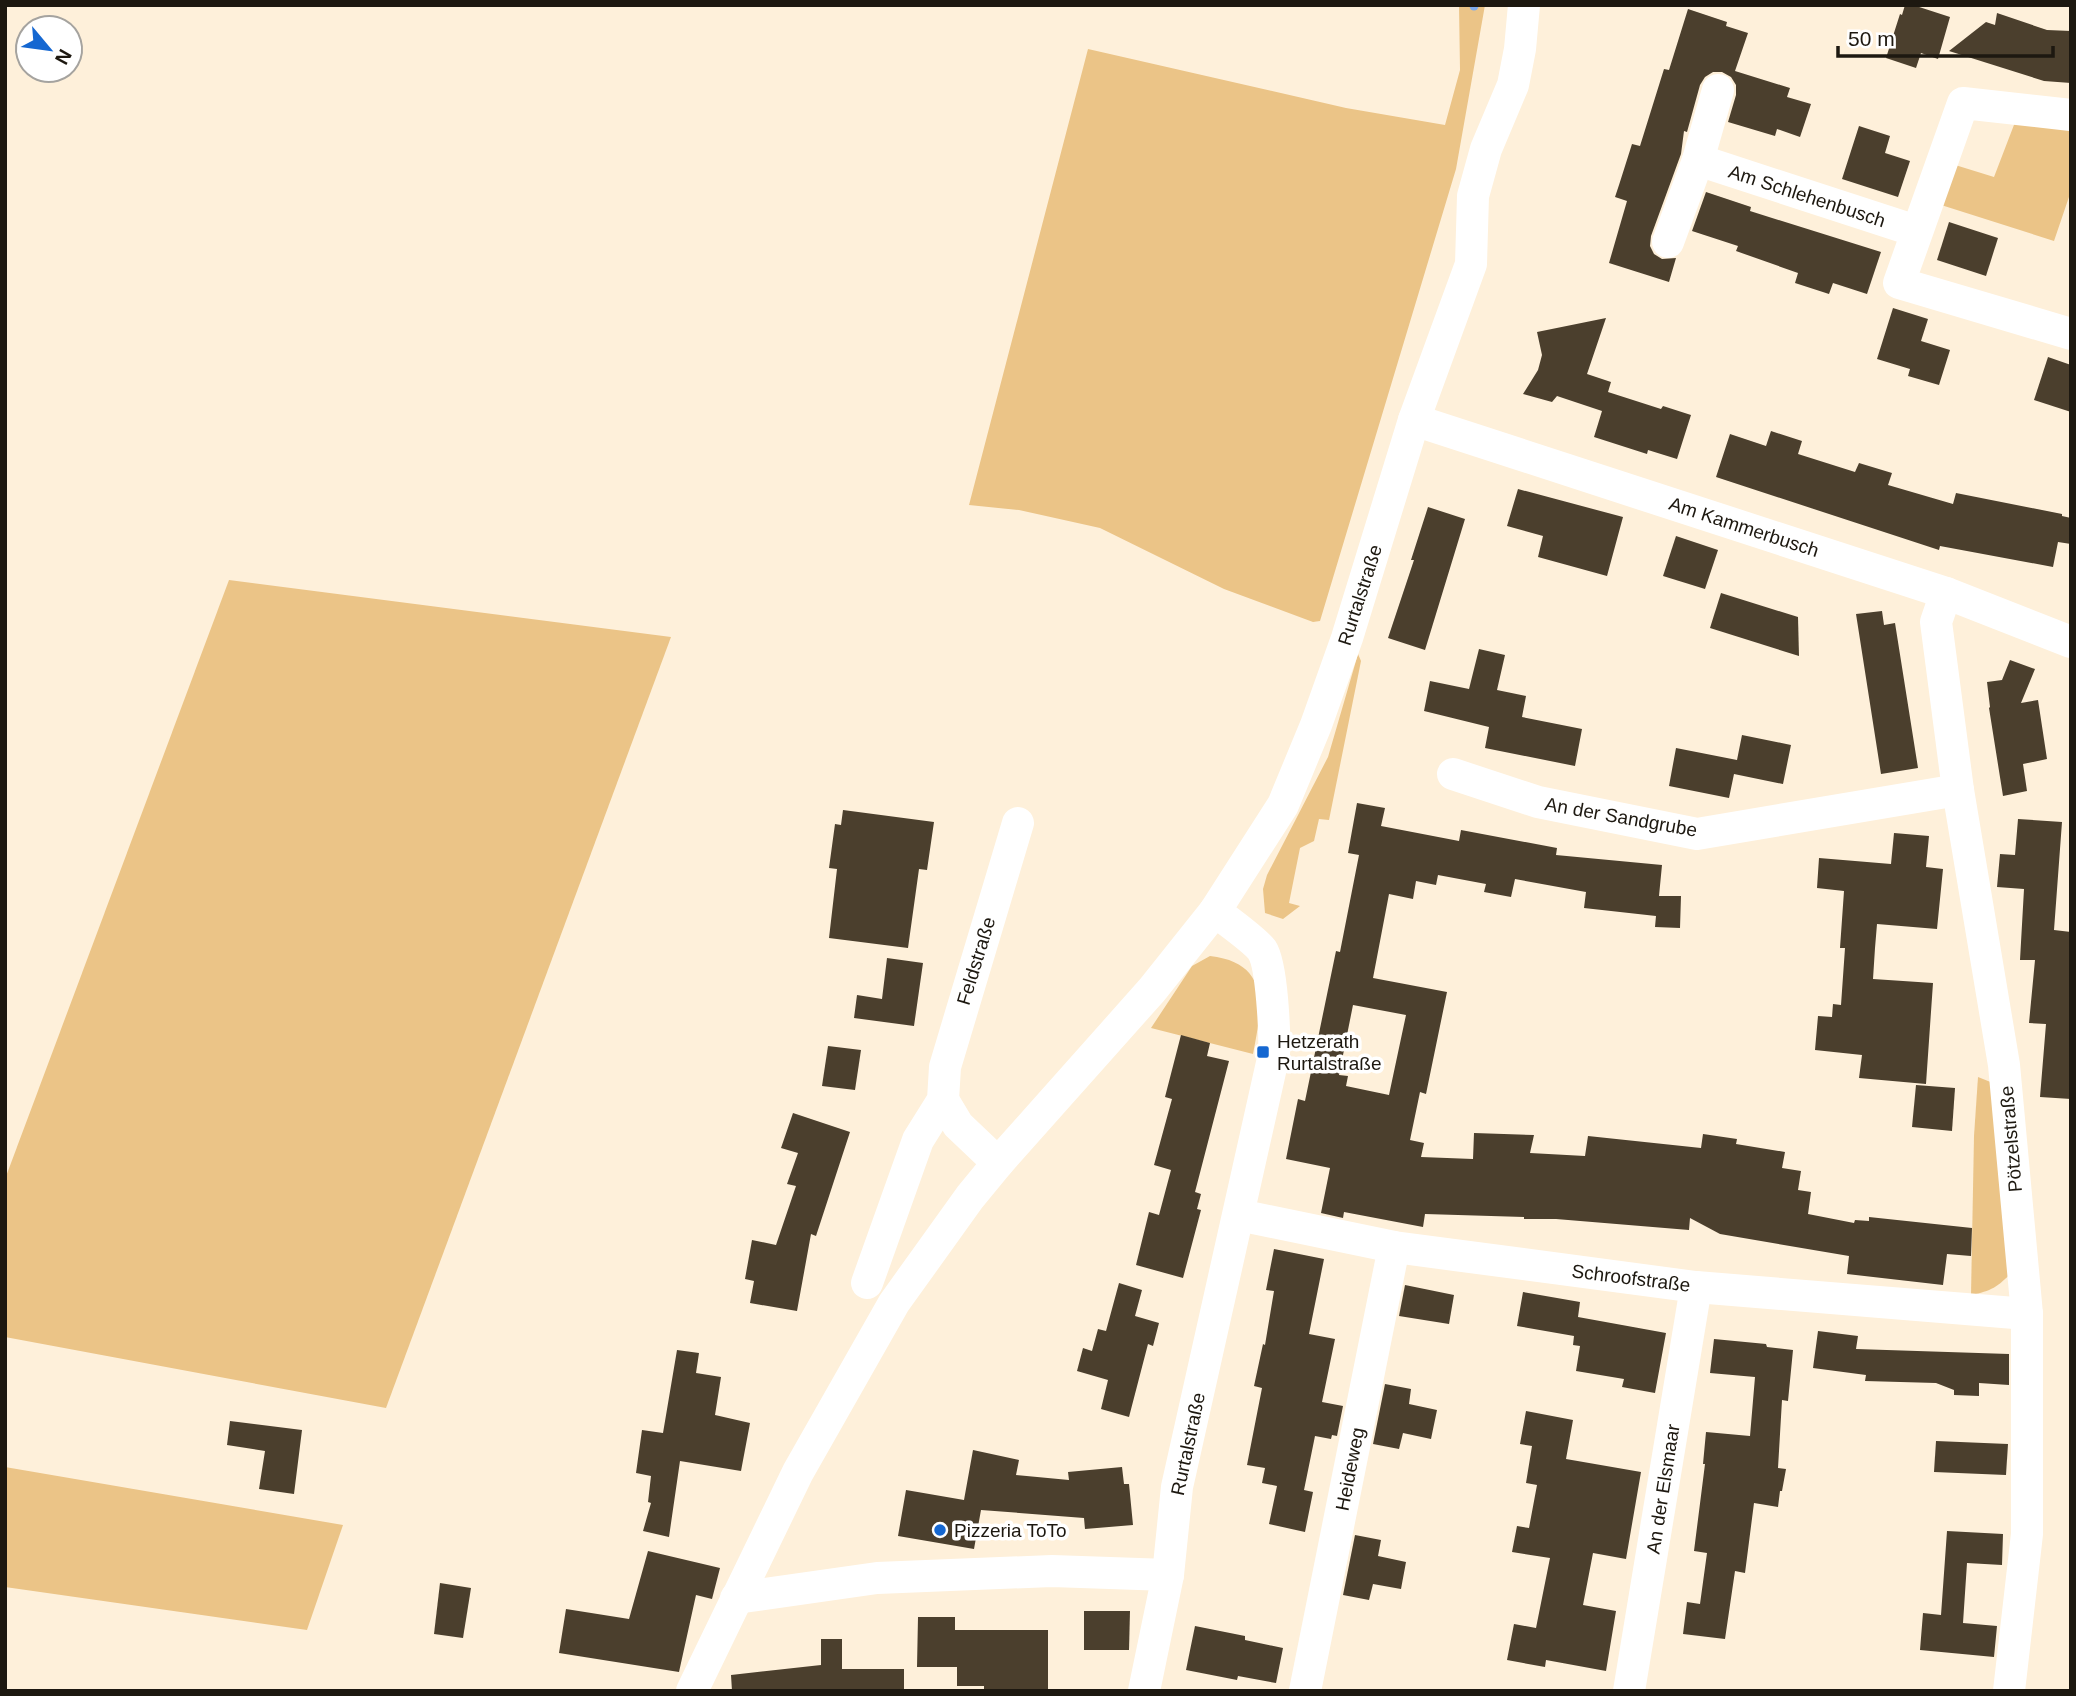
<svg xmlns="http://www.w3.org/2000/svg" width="2076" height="1696" viewBox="0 0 2076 1696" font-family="Helvetica,sans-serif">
	<rect width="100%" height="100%" fill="#fef0da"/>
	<!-- green -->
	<g fill="#ebc487">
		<path d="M 1459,5 L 1485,5 L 1456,169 L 1320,621 L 1313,622 L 1224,589 L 1100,528 L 1019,510 L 969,505 L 1088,49 L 1346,108 L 1445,125 L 1460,70 Z"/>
		<path d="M 2017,117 L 2071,122 L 2071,191 L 2054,241 L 1938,204 L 1952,164 L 1994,177 Z"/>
		<path d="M 229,580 L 671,637 L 386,1408 L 5,1337 L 5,1179 Z"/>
		<path d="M 1358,654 L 1361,661 L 1329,820 L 1319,819 L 1314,841 L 1300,848 L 1289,903 L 1300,906 L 1283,919 L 1265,913 L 1263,889 L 1267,875 L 1328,757 Z"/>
		<path d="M 1210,956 C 1271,963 1262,1008 1253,1054 L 1151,1028 L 1192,966 Z"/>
		<path d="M 1978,1077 L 1998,1085 L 2012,1272 C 1998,1287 1991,1291 1971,1295 L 1974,1136 Z"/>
		<path d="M 5,1467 L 343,1525 L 307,1630 L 5,1587 Z"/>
	</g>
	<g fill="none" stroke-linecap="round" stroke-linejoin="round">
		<!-- stream -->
		<path stroke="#7fabec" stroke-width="9" d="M 1474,6 L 1474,5"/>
	</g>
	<!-- building -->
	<g fill="#4b3f2d" fill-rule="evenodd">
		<path d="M 1905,5 L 1913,5 L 1950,17 L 1938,59 L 1921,53 L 1916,68 L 1886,58 L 1900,14 L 1902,15 Z"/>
		<path d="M 1688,9 L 1727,22 L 1726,26 L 1748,33 L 1735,71 L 1790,88 L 1787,97 L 1811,104 L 1800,137 L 1777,129 L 1775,136 L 1728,122 L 1736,95 L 1736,85 L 1731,77 L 1722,72 L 1713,72 L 1705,77 L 1700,85 L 1687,132 L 1684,131 L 1681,154 L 1651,236 L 1650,246 L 1654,254 L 1662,259 L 1676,258 L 1669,282 L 1609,263 L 1627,201 L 1615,197 L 1619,185 L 1632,144 L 1640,146 L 1664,69 L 1669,70 Z"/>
		<path d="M 1997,13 L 2047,30 L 2071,31 L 2071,83 L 2044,81 L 1949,51 L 1986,22 L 1995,25 Z"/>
		<path d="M 1859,126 L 1890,136 L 1885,153 L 1910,161 L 1898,197 L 1842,179 Z"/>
		<path d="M 1706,192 L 1751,207 L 1750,211 L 1881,252 L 1867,294 L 1833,283 L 1829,294 L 1795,283 L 1798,273 L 1736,251 L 1738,246 L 1692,231 Z"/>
		<path d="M 1949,222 L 1998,238 L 1986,276 L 1937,260 Z"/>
		<path d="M 1893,308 L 1928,319 L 1921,341 L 1950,350 L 1939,385 L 1908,376 L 1910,369 L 1877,359 Z"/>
		<path d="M 1606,318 L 1587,374 L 1611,382 L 1608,392 L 1661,409 L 1663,406 L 1691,415 L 1677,459 L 1648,450 L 1647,454 L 1594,437 L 1602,411 L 1557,396 L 1552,402 L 1523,394 L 1538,370 L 1542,355 L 1537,332 Z"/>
		<path d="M 2048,357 L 2071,365 L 2071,412 L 2034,400 Z"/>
		<path d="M 1771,431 L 1802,441 L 1798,454 L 1855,472 L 1859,463 L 1892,473 L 1888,485 L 1953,504 L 1956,493 L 2062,514 L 2062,516 L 2071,518 L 2071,544 L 2058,542 L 2053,567 L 1940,546 L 1939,550 L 1716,477 L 1730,434 L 1766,446 Z"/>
		<path d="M 1518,489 L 1623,517 L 1607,576 L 1538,557 L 1543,536 L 1507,526 Z"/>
		<path d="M 1428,507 L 1465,519 L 1425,650 L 1388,638 L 1414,560 L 1411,560 Z"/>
		<path d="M 1676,536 L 1718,550 L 1705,589 L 1663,576 Z"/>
		<path d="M 1721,593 L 1798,617 L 1799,656 L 1710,628 Z"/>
		<path d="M 1882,611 L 1884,625 L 1895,623 L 1918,768 L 1881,774 L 1856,614 Z"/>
		<path d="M 1479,649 L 1505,655 L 1497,690 L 1526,696 L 1522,717 L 1582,729 L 1575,766 L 1485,748 L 1489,727 L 1424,711 L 1430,681 L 1469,689 Z"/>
		<path d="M 2010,660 L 2035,669 L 2021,703 L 2038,700 L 2047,759 L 2023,764 L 2027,791 L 2003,796 L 1989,708 L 1990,707 L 1987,682 L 2002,680 Z"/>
		<path d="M 1742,735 L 1791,745 L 1783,784 L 1734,774 L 1729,798 L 1669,786 L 1676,748 L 1737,760 Z"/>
		<path d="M 1357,803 L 1385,808 L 1381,826 L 1459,841 L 1461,830 L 1557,848 L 1556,855 L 1662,865 L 1659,896 L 1681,896 L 1680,928 L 1655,927 L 1656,916 L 1584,908 L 1586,892 L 1515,879 L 1511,897 L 1484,892 L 1486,884 L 1438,875 L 1436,885 L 1416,881 L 1413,899 L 1389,894 L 1373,978 L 1447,992 L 1426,1094 L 1420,1092 L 1410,1140 L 1424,1143 L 1421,1157 L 1473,1159 L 1474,1133 L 1534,1135 L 1530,1153 L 1585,1156 L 1588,1136 L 1701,1148 L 1703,1134 L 1737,1139 L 1736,1144 L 1785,1152 L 1782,1168 L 1801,1171 L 1798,1190 L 1811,1192 L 1808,1214 L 1854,1223 L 1855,1220 L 1869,1221 L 1869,1217 L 1972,1228 L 1971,1256 L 1947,1254 L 1943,1285 L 1847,1274 L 1849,1256 L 1720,1234 L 1690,1218 L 1689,1230 L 1556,1219 L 1524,1219 L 1524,1217 L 1425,1214 L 1423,1227 L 1344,1212 L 1343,1218 L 1321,1213 L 1330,1168 L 1286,1159 L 1298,1099 L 1305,1101 L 1336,951 L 1340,952 L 1359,855 L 1348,853 ZM 1353,1005 L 1406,1015 L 1389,1095 L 1346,1086 L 1348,1076 L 1339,1075 Z"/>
		<path d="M 843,810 L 934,822 L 927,870 L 919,869 L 908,948 L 829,938 L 837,869 L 829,868 L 835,824 L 841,825 Z"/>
		<path d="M 2018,819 L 2062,822 L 2054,930 L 2071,932 L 2071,1099 L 2040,1097 L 2046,1024 L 2029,1023 L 2035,960 L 2020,960 L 2024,889 L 1997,887 L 2000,854 L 2015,855 Z"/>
		<path d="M 1894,833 L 1929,836 L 1926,867 L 1943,869 L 1937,929 L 1877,924 L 1875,948 L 1873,979 L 1933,983 L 1926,1084 L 1859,1078 L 1862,1055 L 1815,1050 L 1818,1016 L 1832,1017 L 1833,1004 L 1841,1005 L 1845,948 L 1840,948 L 1844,891 L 1817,888 L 1819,858 L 1891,864 Z"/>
		<path d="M 887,958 L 923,963 L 914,1026 L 854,1018 L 857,995 L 882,999 Z"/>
		<path d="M 1181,1035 L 1210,1043 L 1207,1056 L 1229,1061 L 1195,1192 L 1201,1194 L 1197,1209 L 1201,1210 L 1183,1278 L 1136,1265 L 1149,1212 L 1159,1215 L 1171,1170 L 1154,1165 L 1172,1099 L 1165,1097 Z"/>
		<path d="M 828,1046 L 861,1050 L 855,1090 L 822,1086 Z"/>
		<path d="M 1916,1085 L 1955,1088 L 1952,1131 L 1912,1127 Z"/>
		<path d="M 793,1113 L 850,1132 L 816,1236 L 811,1234 L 797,1311 L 750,1303 L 754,1281 L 745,1279 L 752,1240 L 776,1245 L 796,1186 L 787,1184 L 798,1153 L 781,1148 Z"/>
		<path d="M 1274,1249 L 1324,1259 L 1309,1334 L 1335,1339 L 1322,1402 L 1343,1406 L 1337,1436 L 1332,1435 L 1331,1439 L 1315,1436 L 1304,1490 L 1313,1492 L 1305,1532 L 1269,1524 L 1277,1486 L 1262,1483 L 1265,1468 L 1247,1465 L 1262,1388 L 1254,1386 L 1263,1344 L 1265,1345 L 1274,1291 L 1266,1290 Z"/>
		<path d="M 1119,1283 L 1142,1290 L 1135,1316 L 1159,1323 L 1153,1346 L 1148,1344 L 1129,1417 L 1101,1409 L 1108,1380 L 1077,1371 L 1083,1348 L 1092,1351 L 1098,1329 L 1106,1331 Z"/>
		<path d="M 1405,1285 L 1454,1295 L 1449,1324 L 1399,1316 Z"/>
		<path d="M 1523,1292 L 1580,1302 L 1578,1317 L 1666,1333 L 1655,1393 L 1622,1387 L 1624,1379 L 1576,1371 L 1580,1346 L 1573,1345 L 1574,1336 L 1517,1326 Z"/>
		<path d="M 1818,1331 L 1858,1336 L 1856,1349 L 2009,1354 L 2009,1385 L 1979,1383 L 1979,1396 L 1954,1395 L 1954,1390 L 1936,1383 L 1865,1381 L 1866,1375 L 1813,1368 Z"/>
		<path d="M 1714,1339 L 1766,1344 L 1767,1347 L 1793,1350 L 1788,1401 L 1782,1400 L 1778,1468 L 1786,1469 L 1782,1491 L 1780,1491 L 1778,1507 L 1754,1503 L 1745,1573 L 1735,1571 L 1725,1639 L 1683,1634 L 1687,1602 L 1700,1604 L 1707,1553 L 1694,1551 L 1705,1464 L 1703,1464 L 1706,1432 L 1750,1436 L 1755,1377 L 1710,1373 Z"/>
		<path d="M 677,1350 L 699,1353 L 696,1373 L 721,1377 L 715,1415 L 750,1423 L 741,1471 L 680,1461 L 669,1537 L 643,1531 L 651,1503 L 648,1502 L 651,1476 L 636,1473 L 642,1430 L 663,1433 Z"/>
		<path d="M 1385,1384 L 1411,1389 L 1409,1404 L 1437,1410 L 1431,1439 L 1403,1433 L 1399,1449 L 1373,1444 Z"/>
		<path d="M 1526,1411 L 1573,1420 L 1566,1459 L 1641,1472 L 1626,1559 L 1593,1553 L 1583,1605 L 1616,1611 L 1606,1671 L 1546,1660 L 1545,1667 L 1507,1660 L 1514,1624 L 1536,1628 L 1550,1558 L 1512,1552 L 1517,1526 L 1529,1528 L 1537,1485 L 1526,1483 L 1532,1446 L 1520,1444 Z"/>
		<path d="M 230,1421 L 302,1430 L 294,1494 L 259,1489 L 265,1451 L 227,1445 Z"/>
		<path d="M 1936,1441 L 2008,1444 L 2006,1475 L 1934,1472 Z"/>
		<path d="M 973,1450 L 1019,1460 L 1016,1475 L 1069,1480 L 1068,1472 L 1122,1467 L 1124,1484 L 1129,1484 L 1133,1525 L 1085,1529 L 1084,1518 L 981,1510 L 974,1549 L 898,1536 L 906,1490 L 964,1500 Z"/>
		<path d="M 1947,1531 L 2003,1534 L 2002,1565 L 1967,1563 L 1963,1623 L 1997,1626 L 1994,1657 L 1920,1650 L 1923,1613 L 1941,1615 Z"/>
		<path d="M 1355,1535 L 1381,1540 L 1378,1556 L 1406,1562 L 1401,1589 L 1373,1584 L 1369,1600 L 1343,1595 Z"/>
		<path d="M 648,1551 L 720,1568 L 712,1599 L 696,1595 L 679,1672 L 559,1653 L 566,1609 L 629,1619 Z"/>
		<path d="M 440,1583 L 471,1588 L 463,1638 L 434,1634 Z"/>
		<path d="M 1084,1611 L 1130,1611 L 1129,1650 L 1084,1650 Z"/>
		<path d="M 918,1617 L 955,1617 L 955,1630 L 1048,1630 L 1048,1691 L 984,1691 L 984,1686 L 957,1686 L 957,1667 L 917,1667 Z"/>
		<path d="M 1195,1626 L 1245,1636 L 1245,1640 L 1283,1648 L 1276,1683 L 1238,1676 L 1237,1680 L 1186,1670 Z"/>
		<path d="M 821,1639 L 842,1639 L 842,1669 L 904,1669 L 904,1691 L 732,1691 L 731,1675 L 821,1665 Z"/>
	</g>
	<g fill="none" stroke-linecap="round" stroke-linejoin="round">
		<!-- minor -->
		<g stroke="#fff" stroke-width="32">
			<path d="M 2071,115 L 1963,103 L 1899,283 L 2071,334"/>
			<path d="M 1698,160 L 1916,231"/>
			<path d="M 1668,242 L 1698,160 L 1718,90"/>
			<path d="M 1414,420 L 1946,593 L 2071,642"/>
			<path d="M 1946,593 L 1936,622 L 1958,790 L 2004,1065 L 2027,1314 L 2027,1534 L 2009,1691"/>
			<path d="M 1453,774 L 1538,802 L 1697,834 L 1958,790"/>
			<path d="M 943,1100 L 958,1125 L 998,1163"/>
			<path d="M 1239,1215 L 1394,1247 L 1696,1287 L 2027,1314"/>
			<path d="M 867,1283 L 918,1140 L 943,1100 L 945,1067 L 1018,823"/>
			<path d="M 736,1598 L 877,1578 L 1052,1571 L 1168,1575"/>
			<path d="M 692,1691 L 798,1472 L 894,1303 L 970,1197 L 998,1163 L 1152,990 L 1215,911 L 1283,805 L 1316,725 L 1347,638 L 1414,420 L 1471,264 L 1473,196 L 1486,149 L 1513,85 L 1520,49 L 1524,5"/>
			<path d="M 1144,1691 L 1168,1575 L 1177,1487 L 1274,1054 C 1275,1033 1272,965 1262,950 C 1255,940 1226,920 1215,911"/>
			<path d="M 1305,1691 L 1394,1247"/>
			<path d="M 1629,1691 L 1696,1287"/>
		</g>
	</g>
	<!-- markers -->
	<g fill="#1567d1" stroke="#fff" stroke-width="2.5">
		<rect x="1256" y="1045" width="14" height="14" rx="3.5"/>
		<circle cx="940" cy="1530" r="7"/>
	</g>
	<g text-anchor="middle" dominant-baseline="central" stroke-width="7" stroke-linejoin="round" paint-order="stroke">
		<!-- street labels -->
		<g font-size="19" fill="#1d1810" stroke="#fff">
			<text transform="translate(1807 196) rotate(18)">Am Schlehenbusch</text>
			<text transform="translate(1744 527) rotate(18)">Am Kammerbusch</text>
			<text transform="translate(1360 595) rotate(-72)">Rurtalstraße</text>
			<text transform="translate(1621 817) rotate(10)">An der Sandgrube</text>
			<text transform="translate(976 961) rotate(-73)">Feldstraße</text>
			<text transform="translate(2011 1139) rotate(-95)">Pötzelstraße</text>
			<text transform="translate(1631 1278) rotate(7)">Schroofstraße</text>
			<text transform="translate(1188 1444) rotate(-78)">Rurtalstraße</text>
			<text transform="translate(1350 1469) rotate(-79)">Heideweg</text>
			<text transform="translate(1663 1489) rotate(-81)">An der Elsmaar</text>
		</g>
		<!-- poi labels -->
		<g font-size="19" fill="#1d1810" stroke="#fff" text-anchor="start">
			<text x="1277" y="1041">Hetzerath<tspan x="1277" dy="22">Rurtalstraße</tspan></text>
			<text x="954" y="1530">Pizzeria ToTo</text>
		</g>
	</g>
	<!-- border -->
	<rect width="2076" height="1696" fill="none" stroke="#1d1810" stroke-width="14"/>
	<!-- north arrow -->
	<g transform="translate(49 49) rotate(119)"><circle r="33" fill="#ffffff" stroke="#a5a39f" stroke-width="2"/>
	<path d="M0-5L12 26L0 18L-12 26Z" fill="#1567d1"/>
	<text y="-10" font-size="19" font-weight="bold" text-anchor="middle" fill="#1d1810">N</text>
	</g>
	<!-- scale -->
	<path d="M1838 46v10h215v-10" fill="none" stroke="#1d1810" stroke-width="3.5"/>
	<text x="1848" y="46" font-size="21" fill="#1d1810" stroke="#ffffff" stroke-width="5" paint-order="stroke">50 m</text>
</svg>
